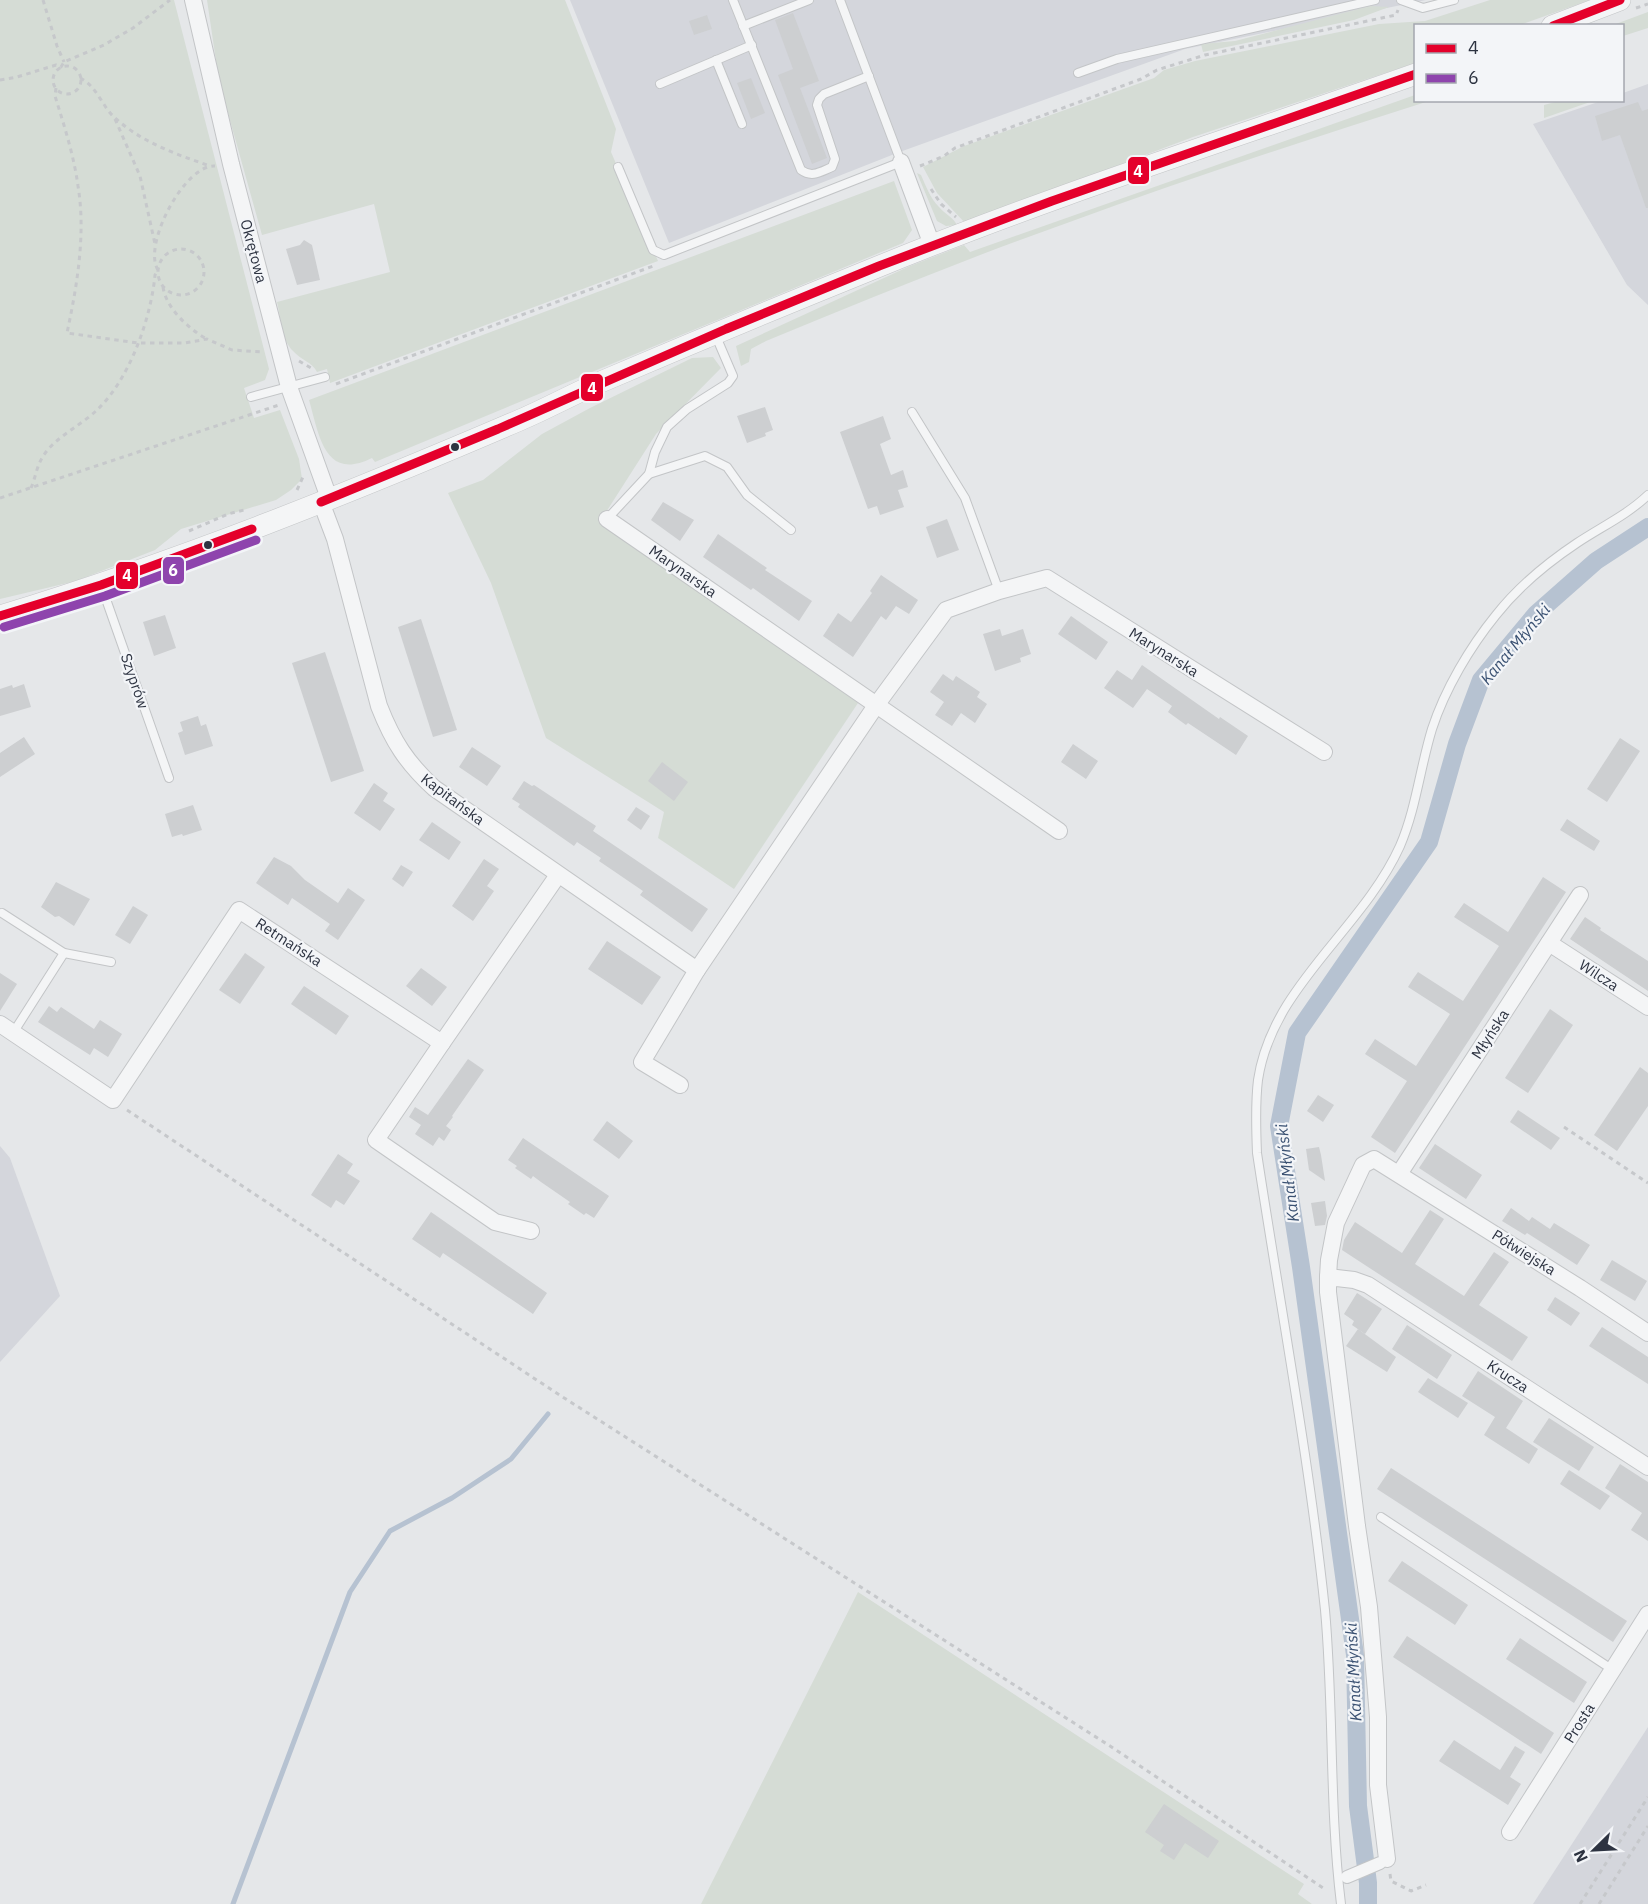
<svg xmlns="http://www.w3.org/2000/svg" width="1648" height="1904" viewBox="0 0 1648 1904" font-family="'IBM Plex Sans',sans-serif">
	<rect width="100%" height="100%" fill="#e5e7e9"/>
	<!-- built -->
	<g fill="#d4d6dc">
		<path d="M 570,0 L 1426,0 L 1185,49 L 897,153 L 669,243 Z"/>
		<path d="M 1648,84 L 1648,305 L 1627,285 L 1533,124 L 1601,101 L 1622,100 L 1623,93 Z"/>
		<path d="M 0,1146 L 10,1158 L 60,1296 L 0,1362 Z"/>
		<path d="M 1648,1727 L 1648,1904 L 1533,1904 Z"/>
	</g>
	<!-- green -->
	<g fill="#d5dcd5">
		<path d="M 0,0 L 174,0 L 269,369 L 265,380 L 244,388 L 254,418 L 280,410 L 299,459 L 302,479 L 291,490 L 276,500 L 181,529 L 155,550 L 76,581 L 0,599 Z"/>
		<path d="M 207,0 L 565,0 L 616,129 L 611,152 L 658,261 L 330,383 L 327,369 L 317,372 C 312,362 301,360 293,351 C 281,339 281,318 277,302 L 390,272 L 374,204 L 262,235 L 219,81 Z"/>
		<path d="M 1490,0 L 1590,0 L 1520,25 L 1416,26 L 1415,63 L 1193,137 L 965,223 L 937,193 L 923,167 L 964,146 L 1154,78 L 1164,70 L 1195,61 L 1379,24 L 1425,21 Z"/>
		<path d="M 1370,6 L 1389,7 L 1354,20 L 1203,52 L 1201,44 L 1235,41 Z"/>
		<path d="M 1648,12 L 1648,28 L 1623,36 L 1622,26 L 1613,25 Z"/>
		<path d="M 1415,95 L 1416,100 L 1429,101 C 1307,140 1186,179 1067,223 C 965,259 866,300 766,341 L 751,349 L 749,362 L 741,366 L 736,346 L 910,266 L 964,245 L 970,252 Z"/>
		<path d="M 1559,101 L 1559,100 L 1593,101 L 1544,118 L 1544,105 Z"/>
		<path d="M 917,173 L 921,175 C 926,186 930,198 939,207 C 945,214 953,217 957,225 L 946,226 L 937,221 Z"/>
		<path d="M 894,181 L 912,230 L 903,243 L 375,462 L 372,458 C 324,482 319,434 309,400 Z"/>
		<path d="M 713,357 L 721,368 L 656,434 L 601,520 L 858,703 L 734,889 L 658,838 L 664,812 L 546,738 L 491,583 L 448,493 L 483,480 L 542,434 L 590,408 L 692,358 Z"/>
		<path d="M 858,1592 L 1304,1884 L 1298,1894 L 1312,1904 L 701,1904 Z"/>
	</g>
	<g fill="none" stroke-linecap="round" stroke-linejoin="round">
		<!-- stream -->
		<path stroke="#b6c2d1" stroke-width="5" d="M 233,1904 L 350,1592 L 390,1531 L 452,1498 L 511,1459 L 548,1414"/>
		<!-- canal -->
		<path stroke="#b6c2d1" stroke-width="18" d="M 1368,1904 L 1368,1883 L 1358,1806 L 1355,1655 L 1301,1267 L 1279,1126 L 1297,1033 L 1429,842 L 1457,744 L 1481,680 L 1536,614 L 1596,561 L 1648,527"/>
	</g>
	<!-- building -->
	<g fill="#cdcfd1">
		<path d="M 793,13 L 819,81 L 800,88 L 827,158 L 812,164 L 778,75 L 793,69 L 775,20 Z"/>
		<path d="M 707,15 L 712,29 L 694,35 L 689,21 Z"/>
		<path d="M 751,78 L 765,113 L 751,119 L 737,83 Z"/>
		<path d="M 1638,102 L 1642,111 L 1648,109 L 1648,208 L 1646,208 L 1620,135 L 1602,141 L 1595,116 Z"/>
		<path d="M 304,240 L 312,245 L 320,280 L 297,285 L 286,249 L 300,245 Z"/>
		<path d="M 765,407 L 773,430 L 765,433 L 766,436 L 747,443 L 737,416 Z"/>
		<path d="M 883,416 L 891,439 L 880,444 L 891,475 L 903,470 L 908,487 L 898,490 L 904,507 L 880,515 L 877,506 L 868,509 L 840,432 Z"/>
		<path d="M 663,502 L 694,520 L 680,541 L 651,520 Z"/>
		<path d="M 947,519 L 959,550 L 937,558 L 926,527 Z"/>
		<path d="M 718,534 L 767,568 L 765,570 L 812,601 L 799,621 L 753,588 L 751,590 L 703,557 Z"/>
		<path d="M 881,575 L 918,600 L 909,614 L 896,606 L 886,620 L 881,616 L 853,657 L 823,636 L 838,613 L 851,622 L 872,593 L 870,591 Z"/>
		<path d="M 165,615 L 176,648 L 154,656 L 143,622 Z"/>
		<path d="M 1071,616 L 1108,642 L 1096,660 L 1058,634 Z"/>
		<path d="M 421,619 L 457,730 L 433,737 L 398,627 Z"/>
		<path d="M 1000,629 L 1002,636 L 1023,629 L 1031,654 L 1020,658 L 1021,662 L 995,671 L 983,634 Z"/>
		<path d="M 325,652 L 364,771 L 331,782 L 292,663 Z"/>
		<path d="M 1142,665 L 1219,719 L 1220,717 L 1248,736 L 1236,755 L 1188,723 L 1186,725 L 1168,712 L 1172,706 L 1147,689 L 1133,708 L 1104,688 L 1117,670 L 1132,680 Z"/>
		<path d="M 943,674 L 953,681 L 956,676 L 980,692 L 977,697 L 987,704 L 975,723 L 961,713 L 952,726 L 935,715 L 944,702 L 930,692 Z"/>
		<path d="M 24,684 L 31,707 L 0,716 L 0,689 L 12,685 L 13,688 Z"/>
		<path d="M 198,716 L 201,726 L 206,724 L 213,746 L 185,755 L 178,733 L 183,731 L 180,722 Z"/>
		<path d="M 24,737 L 35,754 L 0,777 L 0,753 Z"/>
		<path d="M 1620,738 L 1640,751 L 1607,802 L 1587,789 Z"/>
		<path d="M 1073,744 L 1098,761 L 1086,779 L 1061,762 Z"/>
		<path d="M 472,747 L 501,766 L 487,786 L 459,767 Z"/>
		<path d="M 662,762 L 688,782 L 674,801 L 648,781 Z"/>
		<path d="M 524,781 L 532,786 L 534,785 L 596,826 L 593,831 L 708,909 L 692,932 L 640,895 L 643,891 L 599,861 L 601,858 L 577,842 L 574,846 L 518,807 L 520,804 L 512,799 Z"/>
		<path d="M 374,783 L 388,793 L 383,801 L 395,809 L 380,831 L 354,813 Z"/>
		<path d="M 193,805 L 202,830 L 183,836 L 182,834 L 172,837 L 165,814 Z"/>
		<path d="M 636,807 L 650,816 L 641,830 L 627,820 Z"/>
		<path d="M 1567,819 L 1600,841 L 1594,851 L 1560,830 Z"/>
		<path d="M 432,822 L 461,842 L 449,860 L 419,840 Z"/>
		<path d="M 274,857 L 291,866 L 305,880 L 338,903 L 348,888 L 365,900 L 338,940 L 325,931 L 330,924 L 292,898 L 288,905 L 256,883 Z"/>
		<path d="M 484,859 L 499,869 L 487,886 L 494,891 L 473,921 L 452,906 Z"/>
		<path d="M 401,865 L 413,872 L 403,887 L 392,879 Z"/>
		<path d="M 1543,877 L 1566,892 L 1395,1153 L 1371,1137 L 1407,1081 L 1365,1054 L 1375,1039 L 1416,1066 L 1450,1014 L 1408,987 L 1413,979 L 1418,972 L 1463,1001 L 1499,946 L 1454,917 L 1464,903 L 1508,932 Z"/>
		<path d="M 56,882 L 90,899 L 74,926 L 59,916 L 55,917 L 41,907 Z"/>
		<path d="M 133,906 L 148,915 L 130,944 L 115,935 Z"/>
		<path d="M 1585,917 L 1601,928 L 1600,930 L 1648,961 L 1648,991 L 1570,939 Z"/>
		<path d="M 607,941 L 661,977 L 642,1005 L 588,969 Z"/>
		<path d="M 245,953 L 265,967 L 240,1004 L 219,990 Z"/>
		<path d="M 421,968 L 447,987 L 432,1006 L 406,986 Z"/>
		<path d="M 0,973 L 17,984 L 0,1011 Z"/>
		<path d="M 304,986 L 349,1016 L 336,1035 L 291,1004 Z"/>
		<path d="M 49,1006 L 57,1012 L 61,1007 L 94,1029 L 100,1020 L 122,1034 L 108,1057 L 94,1048 L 90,1055 L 38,1022 Z"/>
		<path d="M 1550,1009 L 1573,1025 L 1528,1093 L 1505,1078 Z"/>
		<path d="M 468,1059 L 484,1070 L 452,1116 L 453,1117 L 446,1126 L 451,1130 L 444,1141 L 439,1137 L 433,1146 L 415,1134 L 421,1125 L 409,1117 L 415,1107 L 428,1115 Z"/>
		<path d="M 1640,1067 L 1648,1073 L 1648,1106 L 1617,1151 L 1594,1135 Z"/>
		<path d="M 1318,1095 L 1334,1105 L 1323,1122 L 1307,1111 Z"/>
		<path d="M 1518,1110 L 1560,1138 L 1551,1150 L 1510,1122 Z"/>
		<path d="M 607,1121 L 633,1141 L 619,1159 L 593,1140 Z"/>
		<path d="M 523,1138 L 609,1196 L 594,1218 L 586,1213 L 584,1215 L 568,1204 L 570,1202 L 541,1182 L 533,1176 L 531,1179 L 515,1168 L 517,1166 L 508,1160 Z"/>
		<path d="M 1435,1144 L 1482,1175 L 1466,1199 L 1419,1168 Z"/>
		<path d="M 1319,1147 L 1321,1155 L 1325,1181 L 1309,1170 L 1306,1149 Z"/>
		<path d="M 338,1154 L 353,1164 L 347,1173 L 360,1181 L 344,1205 L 336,1200 L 331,1208 L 311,1195 Z"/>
		<path d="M 1325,1201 L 1327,1216 L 1325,1225 L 1315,1226 L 1311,1203 Z"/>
		<path d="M 1511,1208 L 1529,1221 L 1532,1217 L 1550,1229 L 1554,1223 L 1590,1245 L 1577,1265 L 1527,1233 L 1525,1235 L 1502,1221 Z"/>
		<path d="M 1430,1210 L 1444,1219 L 1415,1264 L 1464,1296 L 1494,1252 L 1509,1262 L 1479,1305 L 1528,1337 L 1512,1361 L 1342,1250 L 1344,1240 L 1355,1222 L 1402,1253 Z"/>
		<path d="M 431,1212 L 547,1293 L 533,1314 L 443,1253 L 440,1258 L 412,1239 Z"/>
		<path d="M 1612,1260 L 1647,1281 L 1635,1301 L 1600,1280 Z"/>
		<path d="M 1357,1293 L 1382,1309 L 1365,1334 L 1352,1325 L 1354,1321 L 1344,1314 Z"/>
		<path d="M 1555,1297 L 1580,1313 L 1571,1326 L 1547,1310 Z"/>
		<path d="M 1407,1325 L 1452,1355 L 1437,1379 L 1392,1349 Z"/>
		<path d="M 1602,1327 L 1648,1357 L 1648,1384 L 1589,1346 Z"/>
		<path d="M 1358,1329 L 1396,1357 L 1387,1372 L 1346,1346 Z"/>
		<path d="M 1478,1371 L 1523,1401 L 1506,1428 L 1538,1449 L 1529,1464 L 1484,1435 L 1495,1417 L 1462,1396 Z"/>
		<path d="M 1428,1378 L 1468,1403 L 1458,1418 L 1418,1392 Z"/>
		<path d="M 1549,1418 L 1594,1447 L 1579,1471 L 1533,1442 Z"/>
		<path d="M 1620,1464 L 1648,1482 L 1648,1541 L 1631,1530 L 1642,1513 L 1605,1488 Z"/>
		<path d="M 1391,1468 L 1627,1621 L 1613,1642 L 1377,1489 Z"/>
		<path d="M 1569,1470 L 1610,1496 L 1600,1510 L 1560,1484 Z"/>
		<path d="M 1402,1561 L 1468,1605 L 1455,1625 L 1388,1581 Z"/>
		<path d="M 1407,1636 L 1554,1733 L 1541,1754 L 1393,1657 Z"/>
		<path d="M 1520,1638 L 1587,1682 L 1574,1703 L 1506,1659 Z"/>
		<path d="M 1454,1740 L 1500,1770 L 1515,1746 L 1525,1752 L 1510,1777 L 1521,1784 L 1508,1805 L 1439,1761 Z"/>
		<path d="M 1164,1804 L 1219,1841 L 1208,1858 L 1185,1843 L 1174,1860 L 1160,1851 L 1164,1845 L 1145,1832 Z"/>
	</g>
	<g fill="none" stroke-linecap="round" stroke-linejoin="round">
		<defs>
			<g id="service">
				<path d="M 733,0 L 801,170 C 812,178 820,172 832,167 L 835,159 L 817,105 L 819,99 L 824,94 L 869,76"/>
				<path d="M 1401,0 L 1423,8 L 1454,0"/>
				<path d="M 743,26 L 809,0"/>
				<path d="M 716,60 L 742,124"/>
				<path d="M 1078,73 L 1117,59 L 1375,0"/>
				<path d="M 660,84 L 752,45"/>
				<path d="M 618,167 L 653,250 L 664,255 L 901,162 L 840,0"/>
				<path d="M 251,397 L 325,377"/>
				<path d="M 912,412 L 965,498 L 999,591"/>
				<path d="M 649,474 L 705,456 L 727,467 L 747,495 L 791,530"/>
				<path d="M 607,519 L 649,474 L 655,452 L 667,427 L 687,409 L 728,383 L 733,376 L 715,334"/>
				<path d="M 101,585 L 169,778"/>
				<path d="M 2,913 L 64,953 L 111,962"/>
				<path d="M 13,1033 L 64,953"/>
				<path d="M 1381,1517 L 1613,1670"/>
				<path d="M 1341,1904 C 1329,1806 1334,1708 1325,1610 C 1309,1457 1280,1305 1257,1153 C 1256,1129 1255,1104 1258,1080 C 1272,986 1362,930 1400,846 C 1416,809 1420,768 1432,729 C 1445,689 1470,647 1496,615 C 1519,586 1547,563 1577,543 C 1601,527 1627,515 1648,495"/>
			</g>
			<path id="pedestrian" d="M 1347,1877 L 1380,1863"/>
			<g id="minor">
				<path d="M 193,0 L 231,164 L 289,387 L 329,498"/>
				<path d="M 901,162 L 932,245"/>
				<path d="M 321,502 L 335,539 L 379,706 C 393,742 407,763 434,788 L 697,970"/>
				<path d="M 607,519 L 1059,831"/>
				<path d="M 1549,943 L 1648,1007"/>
				<path d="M 0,1024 L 113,1100 L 239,910 L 442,1043 L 558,875"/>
				<path d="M 442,1043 L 376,1140 L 495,1222 L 531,1231"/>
				<path d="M 680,1085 L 642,1062 L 697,970 L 877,704 L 946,610 L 999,591 L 1047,578 L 1324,752"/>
				<path d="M 1399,1174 L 1580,895"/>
				<path d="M 1328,1277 L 1329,1260 L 1336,1223 L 1363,1165 L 1374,1159 L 1580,1288 L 1648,1333"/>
				<path d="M 1510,1832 L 1648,1614"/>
				<path d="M 1387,1859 L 1378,1785 L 1378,1717 L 1369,1607 L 1357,1526 L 1328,1292 L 1328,1277 L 1354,1280 L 1368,1285 L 1648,1467"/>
			</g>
			<g id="tertiary">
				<path d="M 1552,26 L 1620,0"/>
				<path d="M 0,616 C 177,562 350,493 520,420 C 548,408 575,393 603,381 C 692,343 781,306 870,270 C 1049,196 1234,138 1416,74"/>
			</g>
		</defs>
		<!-- service casing -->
		<use href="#service" stroke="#c3c5c7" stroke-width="10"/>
		<!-- pedestrian casing -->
		<use href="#pedestrian" stroke="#c3c5c7" stroke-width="14"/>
		<!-- minor casing -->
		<use href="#minor" stroke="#c3c5c7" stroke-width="18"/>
		<!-- tertiary casing -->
		<use href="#tertiary" stroke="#c3c5c7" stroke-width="22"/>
		<!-- path -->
		<g stroke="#c6c8cb" stroke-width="3" stroke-dasharray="4.5 4.5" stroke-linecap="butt">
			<path d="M 43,0 L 57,46 L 64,62"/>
			<path d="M 1636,8 L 1648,4"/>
			<circle cx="67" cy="80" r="14"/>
			<path d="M 80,78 C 96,85 102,106 114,117 C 141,142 175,154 210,166"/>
			<path d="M 0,80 L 17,77 L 56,65 L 61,67 L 64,62 L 104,45 L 133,28 L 170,0"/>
			<path d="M 56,88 L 55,96 C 64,125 74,156 78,186 C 86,234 77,286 67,333 L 138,343 L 185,343 L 207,339 L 232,350 L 263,352"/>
			<path d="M 115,119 L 140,176 L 155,244"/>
			<path d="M 920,166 L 944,156 L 955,148 L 1141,79 L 1157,70 L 1205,55 L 1396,15 L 1398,10"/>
			<path d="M 931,189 L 941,204 L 956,217"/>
			<circle cx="181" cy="272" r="23"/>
			<path d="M 163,287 C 166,308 188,328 205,338"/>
			<path d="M 299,361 L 311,368"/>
			<path d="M 336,384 L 656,265"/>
			<path d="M 31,488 C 35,479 37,466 42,458 C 54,437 81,426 98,409 C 130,378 151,318 155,275 L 158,270 C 142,245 185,164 215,166"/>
			<path d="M 297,490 L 303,477"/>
			<path d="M 0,498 L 279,405"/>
			<path d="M 189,531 L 228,514 L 244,510"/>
			<path d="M 127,1110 L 558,1394 L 1110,1746 L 1323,1888 L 1326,1886"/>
			<path d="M 1564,1127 L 1648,1183"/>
			<path d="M 1390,1874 L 1391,1881 L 1411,1891 L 1426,1885"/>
			<path d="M 1580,1904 L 1648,1797"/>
			<path d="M 1599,1904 L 1648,1826"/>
		</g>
		<!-- service -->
		<use href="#service" stroke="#f4f5f6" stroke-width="8"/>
		<!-- pedestrian -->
		<use href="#pedestrian" stroke="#f4f5f6" stroke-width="12"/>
		<!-- minor -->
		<use href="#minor" stroke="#f4f5f6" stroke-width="16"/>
		<!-- tertiary -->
		<use href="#tertiary" stroke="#f4f5f6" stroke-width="21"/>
		<defs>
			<g id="bus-1">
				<path d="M 1553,26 L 1620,0"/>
				<path d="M 321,502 L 498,429 L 726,329 L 879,266 L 1052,201 L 1416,74"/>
				<path d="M 0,616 L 101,585 L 252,529"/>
			</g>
			<path id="bus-2" d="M 4,627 L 105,596 L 256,540"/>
		</defs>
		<!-- bus-1 casing -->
		<use href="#bus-1" stroke="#f3f5f8" stroke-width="14"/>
		<!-- bus-2 casing -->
		<use href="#bus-2" stroke="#f3f5f8" stroke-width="14"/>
		<!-- bus-1 -->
		<use href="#bus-1" stroke="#e4002b" stroke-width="9"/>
		<!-- bus-2 -->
		<use href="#bus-2" stroke="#8e44ad" stroke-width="9"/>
	</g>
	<!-- markers -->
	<g fill="#2d3341" stroke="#f3f5f8" stroke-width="2">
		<circle cx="455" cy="447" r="5"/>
		<circle cx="208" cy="545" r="5"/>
	</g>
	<g text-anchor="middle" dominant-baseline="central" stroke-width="4.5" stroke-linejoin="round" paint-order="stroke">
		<!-- street labels -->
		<g font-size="15" fill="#2d3341" stroke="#f3f5f8">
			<text transform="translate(254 251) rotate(75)">Okrętowa</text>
			<text transform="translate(683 571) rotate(35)">Marynarska</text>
			<text transform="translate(1164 652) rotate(32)">Marynarska</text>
			<text transform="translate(135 681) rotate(71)">Szyprów</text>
			<text transform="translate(453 799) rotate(37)">Kapitańska</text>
			<text transform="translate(289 942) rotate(33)">Retmańska</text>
			<text transform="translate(1599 975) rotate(33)">Wilcza</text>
			<text transform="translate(1490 1034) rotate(-57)">Młyńska</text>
			<text transform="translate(1524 1252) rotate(32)">Półwiejska</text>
			<text transform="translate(1508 1376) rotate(33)">Krucza</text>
			<text transform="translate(1579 1723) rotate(-58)">Prosta</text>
		</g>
		<!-- water labels -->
		<g font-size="16" font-style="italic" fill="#3a5172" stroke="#f3f5f8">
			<text transform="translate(1515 644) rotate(-50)">Kanał Młyński</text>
			<text transform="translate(1287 1173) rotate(-97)">Kanał Młyński</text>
			<text transform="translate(1353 1672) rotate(-93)">Kanał Młyński</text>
		</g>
	</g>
	<g stroke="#f3f5f8" stroke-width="2">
		<rect x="1127" y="156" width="23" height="29" rx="6" fill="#e4002b"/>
		<rect x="580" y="373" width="24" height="29" rx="6" fill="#e4002b"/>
		<rect x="162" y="556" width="23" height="29" rx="6" fill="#8e44ad"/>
		<rect x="115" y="561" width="24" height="29" rx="6" fill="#e4002b"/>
	</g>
	<g font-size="16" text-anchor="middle" font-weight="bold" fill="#fff">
		<text x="1138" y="177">4</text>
		<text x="592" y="394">4</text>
		<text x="173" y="576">6</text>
		<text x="127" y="581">4</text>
	</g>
	<!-- legend -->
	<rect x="1414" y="24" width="210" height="78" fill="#f3f5f8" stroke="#a4a7af" stroke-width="1.5"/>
	<rect x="1426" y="44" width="30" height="9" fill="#e4002b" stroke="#a4a7af" stroke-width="1.5"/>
	<text x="1468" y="54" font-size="18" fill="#2d3341">4</text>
	<rect x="1426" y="74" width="30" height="9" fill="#8e44ad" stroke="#a4a7af" stroke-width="1.5"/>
	<text x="1468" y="84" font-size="18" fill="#2d3341">6</text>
	<!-- north arrow -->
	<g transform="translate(1594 1850) rotate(246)" stroke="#f3f5f8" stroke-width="4.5" paint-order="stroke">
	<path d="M0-4.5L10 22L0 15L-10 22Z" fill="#2d3341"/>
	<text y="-9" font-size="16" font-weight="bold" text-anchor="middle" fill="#2d3341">N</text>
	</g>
</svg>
